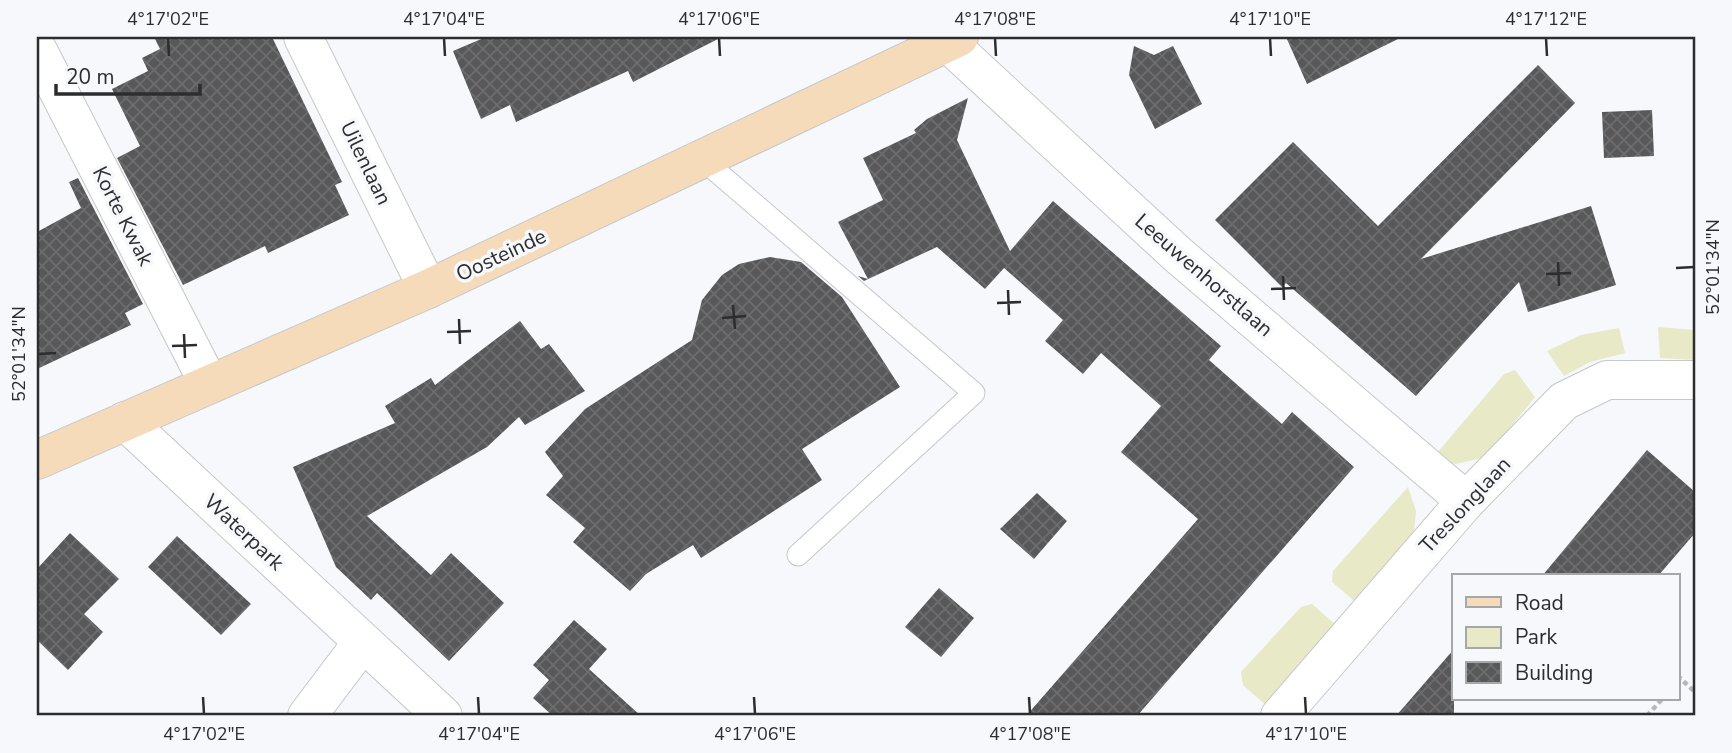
<svg xmlns="http://www.w3.org/2000/svg" width="1732" height="753" viewBox="0 0 1732 753" font-family="'Nunito Sans',sans-serif">
	<defs>
		<pattern id="building-cross-hatch" width="8" height="8" patternUnits="userSpaceOnUse" patternTransform="scale(1.75)"><rect width="8" height="8" fill="#58585b"/><path d="M0 0l8 8M0 8l8-8" fill="none" stroke="#6d6d6f"/></pattern>
	</defs>
	<rect width="100%" height="100%" fill="#f6f8fb"/>
	<!-- green -->
	<g fill="#e7e9c7">
		<path d="M 1658,327 L 1695,330 L 1695,360 L 1660,358 Z"/>
		<path d="M 1619,328 L 1625,353 L 1590,362 L 1564,376 L 1547,351 L 1581,335 Z"/>
		<path d="M 1515,370 L 1535,397 L 1486,457 L 1456,464 L 1432,459 L 1504,374 Z"/>
		<path d="M 1408,487 L 1416,511 L 1413,540 L 1358,604 L 1332,582 L 1333,571 Z"/>
		<path d="M 1312,604 L 1337,626 L 1269,708 L 1243,685 L 1241,672 L 1301,607 Z"/>
	</g>
	<!-- building -->
	<g fill="url(#building-cross-hatch)">
		<path d="M 154,37 L 272,37 L 342,182 L 335,185 L 349,215 L 268,253 L 265,246 L 183,285 L 117,158 L 140,146 L 112,89 L 148,71 L 142,58 L 160,49 Z"/>
		<path d="M 486,37 L 722,37 L 633,82 L 628,71 L 516,122 L 510,105 L 481,119 L 453,51 Z"/>
		<path d="M 1286,37 L 1402,37 L 1307,84 Z"/>
		<path d="M 1134,46 L 1154,55 L 1173,46 L 1202,104 L 1155,129 L 1129,75 Z"/>
		<path d="M 1538,65 L 1575,103 L 1421,259 L 1591,206 L 1616,285 L 1528,312 L 1519,282 L 1416,396 L 1286,283 L 1282,287 L 1215,220 L 1293,142 L 1378,226 Z"/>
		<path d="M 968,98 L 957,140 L 1010,251 L 1053,201 L 1221,346 L 1209,360 L 1282,424 L 1292,412 L 1354,467 L 1137,716 L 1026,716 L 1198,519 L 1121,452 L 1161,406 L 1101,353 L 1083,374 L 1045,341 L 1063,320 L 1004,268 L 985,289 L 937,247 L 864,281 L 858,276 L 868,279 L 838,222 L 883,200 L 863,158 L 916,133 L 914,130 L 927,119 Z"/>
		<path d="M 1652,110 L 1654,156 L 1604,158 L 1602,112 Z"/>
		<path d="M 78,178 L 143,304 L 125,313 L 131,325 L 37,369 L 37,232 L 81,208 L 69,182 Z"/>
		<path d="M 770,257 L 801,262 L 842,297 L 900,387 L 802,449 L 822,480 L 701,558 L 693,545 L 646,574 L 630,591 L 573,542 L 585,528 L 546,495 L 563,476 L 545,452 L 585,409 L 692,340 L 702,300 L 722,275 L 739,264 Z"/>
		<path d="M 520,321 L 541,349 L 549,344 L 585,391 L 525,425 L 519,417 L 487,447 L 367,516 L 431,575 L 451,553 L 504,603 L 449,661 L 377,593 L 371,600 L 336,567 L 293,467 L 395,423 L 385,406 L 431,378 L 435,385 Z"/>
		<path d="M 1647,450 L 1695,492 L 1695,533 L 1658,576 L 1542,576 Z"/>
		<path d="M 1037,493 L 1067,521 L 1034,559 L 1000,529 Z"/>
		<path d="M 70,533 L 119,579 L 84,614 L 103,632 L 68,670 L 37,640 L 37,569 Z"/>
		<path d="M 177,536 L 251,604 L 221,635 L 148,567 Z"/>
		<path d="M 939,588 L 974,618 L 941,657 L 905,627 Z"/>
		<path d="M 574,620 L 607,649 L 589,669 L 641,716 L 553,716 L 533,698 L 549,680 L 533,665 Z"/>
		<path d="M 1454,649 L 1454,716 L 1396,716 Z"/>
	</g>
	<g fill="none" stroke-linecap="round" stroke-linejoin="round">
		<defs>
			<path id="lane" d="M 702,159 L 974,393 L 798,555"/>
			<g id="street">
				<path d="M 303,37 L 428,289"/>
				<path d="M 947,42 L 1177,254 L 1466,501"/>
				<path d="M 37,49 L 209,384"/>
				<path d="M 125,421 L 443,716"/>
				<path d="M 307,716 L 362,643"/>
				<path d="M 1280,716 L 1466,501 L 1564,401 L 1607,380 L 1695,380"/>
			</g>
			<path id="secondary" d="M 37,460 L 428,289 L 959,37"/>
		</defs>
		<!-- lane casing -->
		<use href="#lane" stroke="#c5c7ca" stroke-width="23"/>
		<!-- street casing -->
		<use href="#street" stroke="#c5c7ca" stroke-width="40"/>
		<!-- secondary casing -->
		<use href="#secondary" stroke="#c5c7ca" stroke-width="40"/>
		<!-- path -->
		<g stroke="#b5b7b9" stroke-width="4.5" stroke-dasharray="5 3.5" stroke-linecap="butt">
			<path d="M 1678,681 L 1680,678 L 1695,692"/>
			<path d="M 1647,716 L 1662,699"/>
		</g>
		<!-- lane -->
		<use href="#lane" stroke="#fff" stroke-width="21"/>
		<!-- street -->
		<use href="#street" stroke="#fff" stroke-width="38"/>
		<!-- secondary -->
		<use href="#secondary" stroke="#f6dbba" stroke-width="38"/>
	</g>
	<!-- ticks -->
	<path fill="none" stroke="#2d2d2f" stroke-width="2.5" d="M 168,38 L 169,56M 444,38 L 445,56M 719,38 L 720,56M 995,38 L 996,56M 1270,38 L 1271,56M 1546,38 L 1547,56M 1558,262 L 1559,286M 1676,268 L 1694,267M 1546,274 L 1571,273M 1283,276 L 1284,300M 1271,289 L 1296,288M 1008,290 L 1009,315M 997,303 L 1021,302M 733,305 L 735,329M 722,318 L 746,316M 459,319 L 460,344M 447,332 L 471,331M 184,334 L 185,358M 172,346 L 197,345M 38,354 L 56,353M 203,697 L 204,714M 478,697 L 479,714M 754,697 L 755,714M 1029,697 L 1030,714M 1305,697 L 1306,714"/>
	<g text-anchor="middle" dominant-baseline="central" stroke-width="7" stroke-linejoin="round" paint-order="stroke">
		<!-- street labels -->
		<g font-size="21" fill="#2d2d2f" stroke="#f6f8fb">
			<text transform="translate(366 163) rotate(64)">Uilenlaan</text>
			<text transform="translate(123 216) rotate(63)">Korte Kwak</text>
			<text transform="translate(501 255) rotate(-25)">Oosteinde</text>
			<text transform="translate(1204 275) rotate(41)">Leeuwenhorstlaan</text>
			<text transform="translate(1465 505) rotate(-47)">Treslonglaan</text>
			<text transform="translate(244 532) rotate(43)">Waterpark</text>
		</g>
	</g>
	<!-- border -->
	<rect width="1732" height="753" fill="none" stroke="#f6f8fb" stroke-width="77"/>
	<!-- legend -->
	<rect x="1452" y="574" width="228" height="126" fill="#f6f8fb" stroke="#a6a7a9" stroke-width="2"/>
	<rect x="1466" y="597" width="35" height="10" fill="#f6dbba" stroke="#a6a7a9" stroke-width="2"/>
	<text x="1515" y="610" font-size="21" fill="#2d2d2f">Road</text>
	<rect x="1466" y="627" width="35" height="21" fill="#e7e9c7" stroke="#a6a7a9" stroke-width="2"/>
	<text x="1515" y="644" font-size="21" fill="#2d2d2f">Park</text>
	<rect x="1466" y="662" width="35" height="21" fill="url(#building-cross-hatch)" stroke="#a6a7a9" stroke-width="2"/>
	<text x="1515" y="680" font-size="21" fill="#2d2d2f">Building</text>
	<!-- scale -->
	<path d="M56 84v10h144v-10" fill="none" stroke="#2d2d2f" stroke-width="3.5"/>
	<text x="66" y="84" font-size="21" fill="#2d2d2f" stroke="#f6f8fb" stroke-width="5" paint-order="stroke">20 m</text>
	<rect x="38" y="38" width="1656" height="676" fill="none" stroke="#2d2d2f" stroke-width="2.5"/>
	<g font-size="18" text-anchor="middle" fill="#2d2d2f">
		<text x="168" y="25">4°17'02"E</text>
		<text x="444" y="25">4°17'04"E</text>
		<text x="719" y="25">4°17'06"E</text>
		<text x="995" y="25">4°17'08"E</text>
		<text x="1270" y="25">4°17'10"E</text>
		<text x="1546" y="25">4°17'12"E</text>
		<text transform="translate(1713 267) rotate(-90)" y="6">52°01'34"N</text>
		<text transform="translate(19 354) rotate(-90)" y="6">52°01'34"N</text>
		<text x="204" y="740">4°17'02"E</text>
		<text x="479" y="740">4°17'04"E</text>
		<text x="755" y="740">4°17'06"E</text>
		<text x="1030" y="740">4°17'08"E</text>
		<text x="1306" y="740">4°17'10"E</text>
	</g>
</svg>
